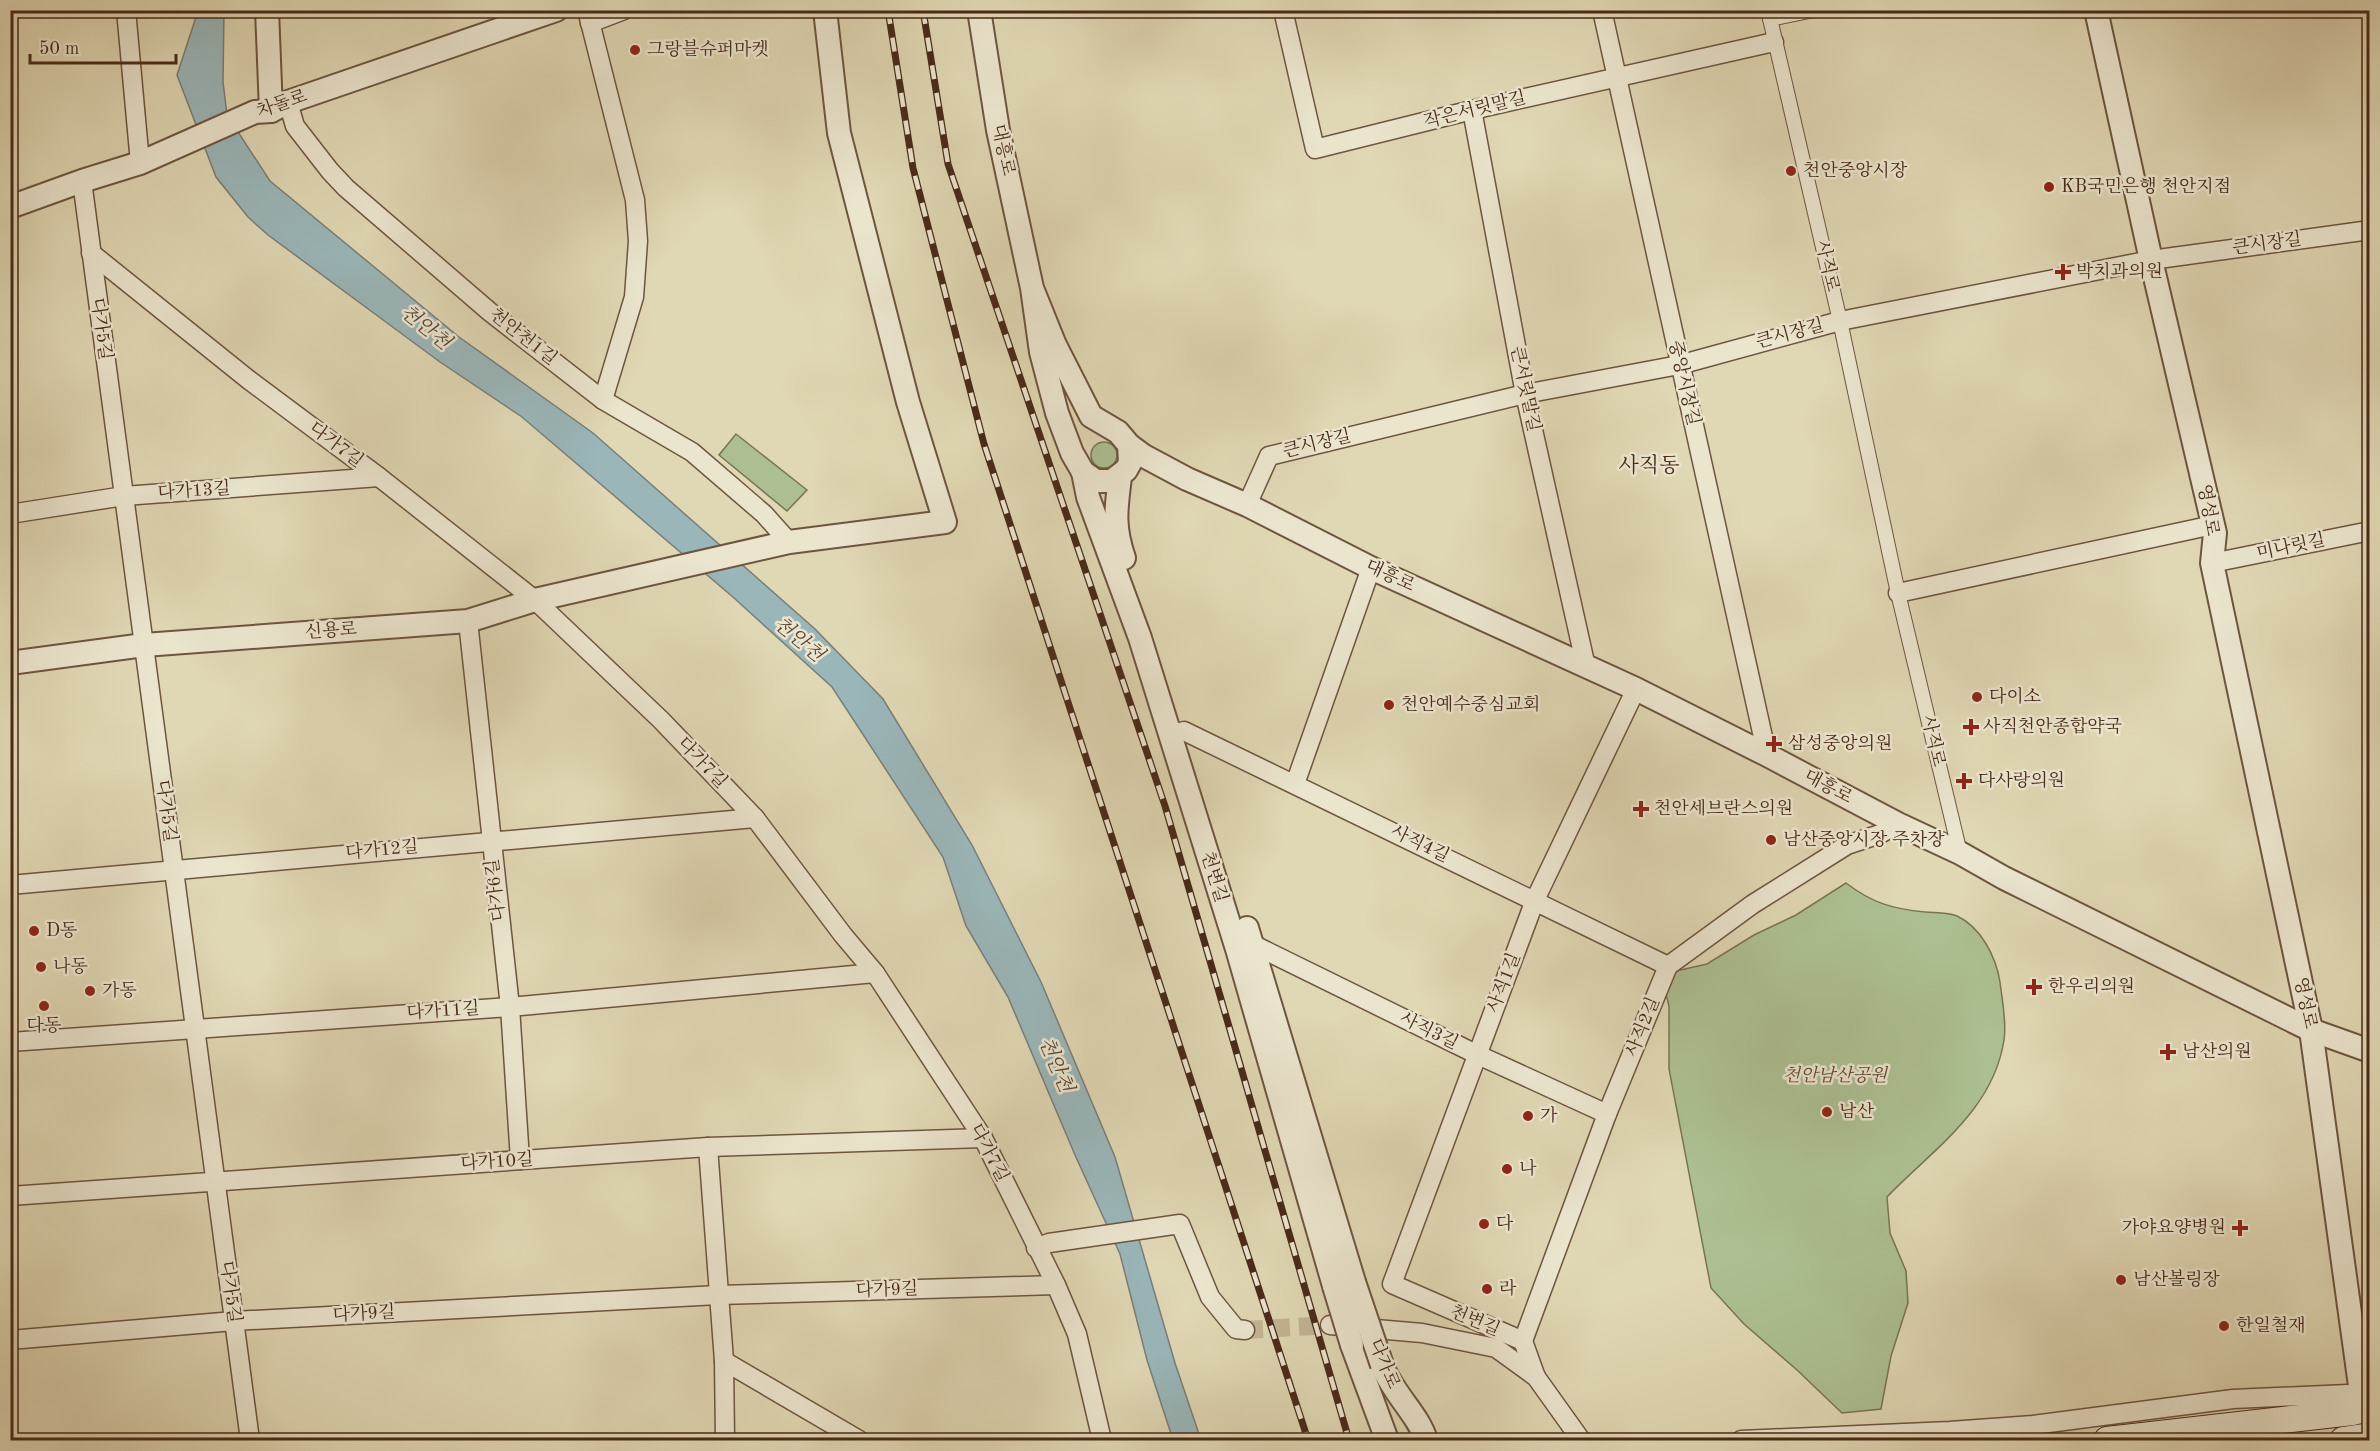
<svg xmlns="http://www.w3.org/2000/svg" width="2380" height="1451" viewBox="0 0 2380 1451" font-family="'Old Standard TT','Noto Serif KR',serif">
	<rect width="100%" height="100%" fill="#e0d7b4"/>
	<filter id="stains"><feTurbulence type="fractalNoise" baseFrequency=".00333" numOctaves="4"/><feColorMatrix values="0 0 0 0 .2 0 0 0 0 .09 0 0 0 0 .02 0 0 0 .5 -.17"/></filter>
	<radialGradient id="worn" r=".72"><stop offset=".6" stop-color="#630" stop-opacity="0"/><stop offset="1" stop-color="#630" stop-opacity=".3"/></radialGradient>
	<!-- green -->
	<g fill="#acbf92" stroke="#7a7455" stroke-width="1.5">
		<path d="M 736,434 L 807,490 L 787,511 L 719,455 Z"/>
		<circle cx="1104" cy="455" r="13"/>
		<path d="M 1846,883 C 1872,903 1893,909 1925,912 C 1935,913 1948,912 1957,916 C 1981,927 1996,957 2000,982 C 2002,1000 2007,1022 2004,1040 C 1993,1111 1933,1149 1887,1197 L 1890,1233 L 1906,1271 L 1908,1303 L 1891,1356 L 1881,1409 L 1842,1413 L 1797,1370 L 1744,1324 L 1711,1288 L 1669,1069 L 1669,1006 L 1663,983 L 1676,971 L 1707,964 L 1754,935 L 1796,915 Z"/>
	</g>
	<!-- water -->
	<path fill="#9ab6b9" stroke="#797e79" stroke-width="1.5" d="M 198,11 L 224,11 L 223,82 L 227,115 L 270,181 L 459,337 L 593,433 L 815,629 L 883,699 L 972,845 L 1041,982 L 1115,1157 L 1175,1363 L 1201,1440 L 1173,1440 L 1147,1360 L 1120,1254 L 1075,1155 L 1008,997 L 966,926 L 943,857 L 832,687 L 734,598 L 522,417 L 440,362 L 268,235 L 248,217 L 216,177 L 177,75 Z"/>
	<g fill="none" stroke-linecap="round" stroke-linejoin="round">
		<!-- minor-tunnel -->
		<path stroke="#c2b495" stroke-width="18" stroke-dasharray="18 9" stroke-linecap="butt" d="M 1245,1330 L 1330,1325"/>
		<defs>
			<g id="pedestrian">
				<path d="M 1768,10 L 1840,321 L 1898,593 L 1960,853"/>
				<path d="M 1770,19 L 1814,10"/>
			</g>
			<g id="minor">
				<path d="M 126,10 L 140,163"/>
				<path d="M 587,10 L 635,200 L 638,241 L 634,297 L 603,400"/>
				<path d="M 1283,10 L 1315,149 L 1472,110 L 1774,42"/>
				<path d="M 1602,10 L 1767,755"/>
				<path d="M 590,23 L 624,10"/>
				<path d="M 288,102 L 295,126 L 330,171 L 346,188 L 490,312 L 603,400 L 692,452 L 764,514 L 789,542"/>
				<path d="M 1472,110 L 1525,394 L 1586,667"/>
				<path d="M 82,181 L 250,1440"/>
				<path d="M 91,253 L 249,380 L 379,477 L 535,600 L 661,720 L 755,818 L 843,935 L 875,973 L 983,1138 L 1056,1285 L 1077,1334 L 1102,1440"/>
				<path d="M 1247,505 L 1269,456 L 1525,394 L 1679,365 L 1840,321 L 2151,260 L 2370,230"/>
				<path d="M 10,514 L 124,496 L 379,477"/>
				<path d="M 2212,563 L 2370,531"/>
				<path d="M 1898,593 L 2213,525"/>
				<path d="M 468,621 L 510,1007 L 520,1160"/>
				<path d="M 1170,735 L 1184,731 L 1668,966"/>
				<path d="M 1295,784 L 1371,568"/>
				<path d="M 10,885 L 755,818"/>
				<path d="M 1252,944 L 1476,1054 L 1607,1114"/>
				<path d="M 10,1042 L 510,1007 L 875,973"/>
				<path d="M 708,1147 L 724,1361 L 725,1440"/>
				<path d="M 10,1196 L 708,1147 L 983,1138"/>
				<path d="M 1036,1248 L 1049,1243 L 1180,1224 L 1210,1297 L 1236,1329 L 1245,1330"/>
				<path d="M 1330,1325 L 1422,1333 L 1496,1348 L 1536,1377 L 1581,1440"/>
				<path d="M 10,1340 L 234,1321 L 718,1295 L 1056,1285"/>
				<path d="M 1523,1341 L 1607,1114 L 1668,966 L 1753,904 L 1847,845 L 1880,834 L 1898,824"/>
				<path d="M 724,1361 L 859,1440"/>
				<path d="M 1536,1377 L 1523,1341 L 1392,1284 L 1535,900 L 1636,689"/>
				<path d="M 1741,1440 L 1950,1431 L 2033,1425 L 2233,1399 L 2370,1393"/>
			</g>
			<g id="tertiary">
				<path d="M 267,10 L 271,111"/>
				<path d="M 979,10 L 998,130 L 1032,288 L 1041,352 L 1057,413 L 1072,453 L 1083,472 L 1096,481 L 1112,481 L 1126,470 L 1130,463 L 1129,445 L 1118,432 L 1091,416 L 1055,345 L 1032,288"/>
				<path d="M 2096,10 L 2151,260 L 2215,533 L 2212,563 L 2311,1030 L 2361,1393"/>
				<path d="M 10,207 L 82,181 L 140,163 L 255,112 L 271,111 L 288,102 L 556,10"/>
				<path d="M 1129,445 L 1144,456 L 1187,479 L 1247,505 L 1371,568 L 1636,689 L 1767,755 L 1898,824 L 1960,853 L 2004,878 L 2311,1030 L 2370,1051"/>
				<path d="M 1083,472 L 1088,497 L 1140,638 L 1237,949 L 1334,1286"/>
				<path d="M 1120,477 C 1116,509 1113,526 1124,558"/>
				<path d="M 10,663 L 144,645 L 468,621 L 535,600 L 789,542 L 945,522 L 908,402 L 839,133 L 825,10"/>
				<path d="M 1247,928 L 1354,1282"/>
				<path d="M 1352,1345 L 1387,1440"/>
				<path d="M 1382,1365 C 1393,1394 1418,1414 1426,1440"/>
			</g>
			<g id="secondary">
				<path d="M 2107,1440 L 2352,1412 L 2370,1408"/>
				<path d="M 2343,1440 L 2370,1436"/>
			</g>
		</defs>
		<!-- pedestrian casing -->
		<use href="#pedestrian" stroke="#6e553f" stroke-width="16"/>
		<!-- minor casing -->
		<use href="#minor" stroke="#6e553f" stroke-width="21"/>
		<!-- tertiary casing -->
		<use href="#tertiary" stroke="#6e553f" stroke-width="26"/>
		<!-- secondary casing -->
		<use href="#secondary" stroke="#482a18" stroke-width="28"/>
		<!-- pedestrian -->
		<use href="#pedestrian" stroke="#ebe5ce" stroke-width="14"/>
		<!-- minor -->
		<use href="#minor" stroke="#ebe5ce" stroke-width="18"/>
		<!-- tertiary -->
		<use href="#tertiary" stroke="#ebe5ce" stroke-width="22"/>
		<!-- secondary -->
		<use href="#secondary" stroke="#ebe5ce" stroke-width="26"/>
		<defs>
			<g id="rail">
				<path d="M 888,10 L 913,168 L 984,444 L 1308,1440"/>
				<path d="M 923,10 L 948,164 L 1165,806 L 1349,1440"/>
			</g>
		</defs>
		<!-- rail casing -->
		<use href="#rail" stroke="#482a18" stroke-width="7"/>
		<!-- rail -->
		<use href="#rail" stroke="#ebe5ce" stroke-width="4.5" stroke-dasharray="14" stroke-linecap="butt"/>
		<defs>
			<g id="tertiary-bridge">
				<path d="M 1354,1282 L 1382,1365"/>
				<path d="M 1334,1286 L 1352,1345"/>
			</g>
		</defs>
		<!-- tertiary-bridge casing -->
		<use href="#tertiary-bridge" stroke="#6e553f" stroke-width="26" stroke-linecap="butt"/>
		<!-- tertiary-bridge -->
		<use href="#tertiary-bridge" stroke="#ebe5ce" stroke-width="22"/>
	</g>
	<!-- markers -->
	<g fill="#8f2418" stroke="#ebe5ce" stroke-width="2">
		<circle cx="635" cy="50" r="6"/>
		<circle cx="1791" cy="171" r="6"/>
		<circle cx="2049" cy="187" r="6"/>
		<path d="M2060 263h6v6h6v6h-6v6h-6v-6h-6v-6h6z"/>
		<circle cx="1977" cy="697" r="6"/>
		<circle cx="1389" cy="705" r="6"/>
		<path d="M1968 718h6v6h6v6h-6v6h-6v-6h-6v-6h6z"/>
		<path d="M1771 735h6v6h6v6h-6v6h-6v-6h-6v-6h6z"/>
		<path d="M1961 772h6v6h6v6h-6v6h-6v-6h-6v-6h6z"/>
		<path d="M1638 800h6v6h6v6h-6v6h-6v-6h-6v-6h6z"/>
		<circle cx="1771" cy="840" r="6"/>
		<circle cx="34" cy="931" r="6"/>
		<circle cx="41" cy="967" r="6"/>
		<path d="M2031 978h6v6h6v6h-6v6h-6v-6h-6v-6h6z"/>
		<circle cx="90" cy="991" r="6"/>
		<circle cx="44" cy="1006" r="6"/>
		<path d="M2165 1043h6v6h6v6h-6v6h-6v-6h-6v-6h6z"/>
		<circle cx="1827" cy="1112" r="6"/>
		<circle cx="1528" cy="1116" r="6"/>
		<circle cx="1507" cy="1169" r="6"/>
		<circle cx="1484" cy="1224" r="6"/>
		<path d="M2237 1219h6v6h6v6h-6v6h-6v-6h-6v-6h6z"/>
		<circle cx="2121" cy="1280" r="6"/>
		<circle cx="1487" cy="1289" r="6"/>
		<circle cx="2224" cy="1326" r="6"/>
	</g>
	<g text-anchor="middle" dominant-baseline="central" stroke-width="5" stroke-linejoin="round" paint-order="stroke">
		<!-- poi labels -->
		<g font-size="18" fill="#482a18" stroke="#ebe5ce" text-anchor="start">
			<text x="647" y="50">그랑블슈퍼마켓</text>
			<text x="1803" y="171">천안중앙시장</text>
			<text x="2061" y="187">KB국민은행 천안지점</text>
			<text x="2076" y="272">박치과의원</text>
			<text x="1989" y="697">다이소</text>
			<text x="1401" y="705">천안예수중심교회</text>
			<text x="1983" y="727">사직천안종합약국</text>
			<text x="1788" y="744">삼성중앙의원</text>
			<text x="1978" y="781">다사랑의원</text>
			<text x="1654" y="809">천안세브란스의원</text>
			<text x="1783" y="840">남산중앙시장 주차장</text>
			<text x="46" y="931">D동</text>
			<text x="53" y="967">나동</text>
			<text x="2048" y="987">한우리의원</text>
			<text x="102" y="991">가동</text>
			<text x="44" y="1026" text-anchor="middle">다동</text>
			<text x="2182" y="1052">남산의원</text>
			<text x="1839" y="1112">남산</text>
			<text x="1540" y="1116">가</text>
			<text x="1519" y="1169">나</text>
			<text x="1496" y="1224">다</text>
			<text x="2226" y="1228" text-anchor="end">가야요양병원</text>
			<text x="2133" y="1280">남산볼링장</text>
			<text x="1499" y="1289">라</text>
			<text x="2236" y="1326">한일철재</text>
		</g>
		<!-- street labels -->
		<g font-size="18" fill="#482a18" stroke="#ebe5ce">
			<text transform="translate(282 104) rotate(-19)">차돌로</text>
			<text transform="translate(1475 110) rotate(-14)">작은서릿말길</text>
			<text transform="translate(1003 150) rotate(78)">대흥로</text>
			<text transform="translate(2267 244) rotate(-8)">큰시장길</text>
			<text transform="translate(1827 266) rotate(77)">사직로</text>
			<text transform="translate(101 329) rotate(82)">다가5길</text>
			<text transform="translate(1790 334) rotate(-15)">큰시장길</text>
			<text transform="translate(523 337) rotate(38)">천안천1길</text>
			<text transform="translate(1684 383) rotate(77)">중앙시장길</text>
			<text transform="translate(1525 389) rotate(78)">큰서릿말길</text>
			<text transform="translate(1317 444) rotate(-14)">큰시장길</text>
			<text transform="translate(336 445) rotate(37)">다가7길</text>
			<text transform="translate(194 491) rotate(-4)">다가13길</text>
			<text transform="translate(2208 510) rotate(80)">영성로</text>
			<text transform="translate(2291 547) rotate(-12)">미나릿길</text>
			<text transform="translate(1390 576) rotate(25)">대흥로</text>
			<text transform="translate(331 631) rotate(-4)">신용로</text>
			<text transform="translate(1933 741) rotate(77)">사직로</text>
			<text transform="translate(702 763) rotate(46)">다가7길</text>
			<text transform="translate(1828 787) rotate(28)">대흥로</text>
			<text transform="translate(166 811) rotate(82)">다가5길</text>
			<text transform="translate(1420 844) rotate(26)">사직4길</text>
			<text transform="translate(382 850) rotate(-5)">다가12길</text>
			<text transform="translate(1214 877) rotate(73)">천변길</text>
			<text transform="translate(496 890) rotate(-97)">다가6길</text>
			<text transform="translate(1504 983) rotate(-69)">사직1길</text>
			<text transform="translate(2305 1003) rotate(78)">영성로</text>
			<text transform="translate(443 1011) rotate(-4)">다가11길</text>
			<text transform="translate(1643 1027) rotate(-68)">사직2길</text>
			<text transform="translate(1429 1031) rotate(26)">사직3길</text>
			<text transform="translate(989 1153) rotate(62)">다가7길</text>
			<text transform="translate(497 1162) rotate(-4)">다가10길</text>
			<text transform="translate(887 1290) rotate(-2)">다가9길</text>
			<text transform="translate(230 1292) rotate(82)">다가5길</text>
			<text transform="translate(364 1314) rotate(-3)">다가9길</text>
			<text transform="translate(1475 1321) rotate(23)">천변길</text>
			<text transform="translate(1384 1364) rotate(67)">다가로</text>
		</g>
		<!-- park labels -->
		<g font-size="18" font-style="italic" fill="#5c4830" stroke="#ebe5ce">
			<text x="1835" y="1076">천안남산공원</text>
		</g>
		<!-- water labels -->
		<g font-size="20" font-style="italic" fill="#584638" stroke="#ebe5ce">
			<text transform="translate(425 328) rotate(39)">천안천</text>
			<text transform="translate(798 640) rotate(40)">천안천</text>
			<text transform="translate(1055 1065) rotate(67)">천안천</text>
		</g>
		<!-- quarter labels -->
		<g font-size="21" fill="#482a18" stroke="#ebe5ce">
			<text x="1649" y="466">사직동</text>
		</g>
	</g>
	<!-- margin -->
	<rect width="2380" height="1451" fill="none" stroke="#e0d7b4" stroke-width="36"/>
	<rect x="12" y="12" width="2356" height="1427" fill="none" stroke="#482a18" stroke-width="3"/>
	<rect x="18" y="18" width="2344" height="1415" fill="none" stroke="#482a18" stroke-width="1.5"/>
	<!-- scale -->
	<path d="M30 54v9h146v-9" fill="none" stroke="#482a18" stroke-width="3"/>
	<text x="39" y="54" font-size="18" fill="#482a18" stroke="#ebe5ce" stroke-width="4.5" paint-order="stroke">50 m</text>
	<rect width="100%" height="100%" filter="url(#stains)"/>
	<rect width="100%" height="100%" fill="url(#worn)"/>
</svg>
